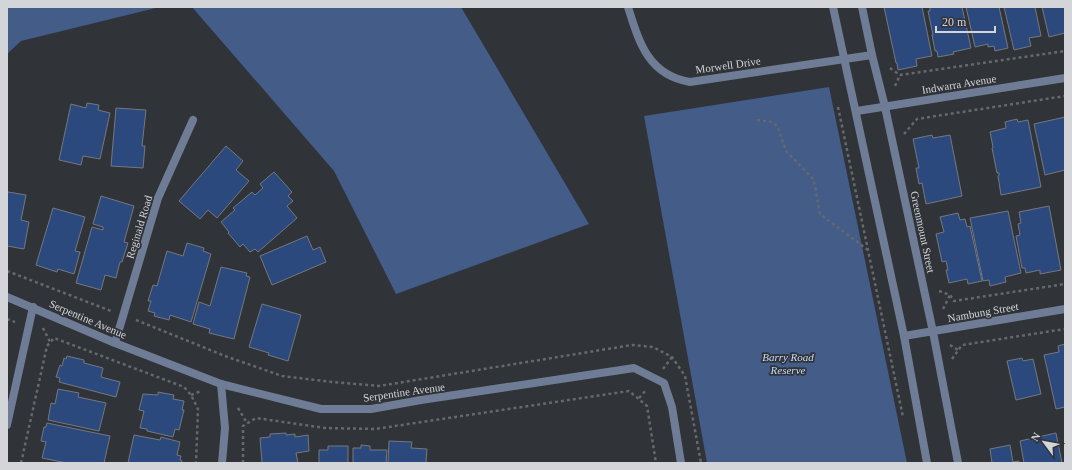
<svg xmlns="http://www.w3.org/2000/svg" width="1072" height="470" viewBox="0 0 1072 470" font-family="'Times New Roman',serif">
	<rect width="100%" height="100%" fill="#303338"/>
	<!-- green -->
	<g fill="#435c88">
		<path d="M 7,7 L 160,7 L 21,41 L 7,54 Z"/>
		<path d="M 192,7 L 461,7 L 589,224 L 396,294 L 334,171 Z"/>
		<path d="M 829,87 L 907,463 L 707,463 L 644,116 Z"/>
	</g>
	<!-- building -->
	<g fill="#2c497e" stroke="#74787e">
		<path d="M 884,7 L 922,7 L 932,56 L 916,59 L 917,66 L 898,70 L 897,63 L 896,63 Z"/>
		<path d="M 930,7 L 962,7 L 971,48 L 953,52 L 954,54 L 938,57 L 937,51 L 935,51 L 932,35 L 933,35 L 928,11 L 930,11 Z"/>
		<path d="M 966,7 L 999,7 L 1008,48 L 995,51 L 994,46 L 988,47 L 988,44 L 975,47 Z"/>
		<path d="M 1004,7 L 1035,7 L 1041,36 L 1029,38 L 1031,46 L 1014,50 Z"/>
		<path d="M 1042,7 L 1065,7 L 1065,33 L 1049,37 Z"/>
		<path d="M 87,103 L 99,105 L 98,110 L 110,113 L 100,159 L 83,156 L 81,165 L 59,160 L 71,104 L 86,108 Z"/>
		<path d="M 116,108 L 146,110 L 142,146 L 145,146 L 143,168 L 111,166 Z"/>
		<path d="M 1065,117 L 1065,170 L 1045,175 L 1034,124 Z"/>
		<path d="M 1017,119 L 1018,122 L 1028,120 L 1041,187 L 1001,195 L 998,176 L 999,175 L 999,173 L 997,173 L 992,148 L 993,147 L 990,132 L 1006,128 L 1005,122 Z"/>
		<path d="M 932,135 L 933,138 L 950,135 L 962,196 L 926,204 L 922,183 L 919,184 L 916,168 L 919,168 L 913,139 Z"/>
		<path d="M 226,146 L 243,161 L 236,170 L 249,181 L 217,218 L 208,210 L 200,219 L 179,201 Z"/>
		<path d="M 274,172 L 292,192 L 288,196 L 293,201 L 287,206 L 297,218 L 258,252 L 255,249 L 250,252 L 243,244 L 240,247 L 228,233 L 229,232 L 221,222 L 235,210 L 233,208 L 252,192 L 255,195 L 263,188 L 260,184 Z"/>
		<path d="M 7,189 L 8,192 L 26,195 L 21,220 L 29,222 L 24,249 L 7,246 Z"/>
		<path d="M 101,196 L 134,206 L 124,242 L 128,243 L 122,262 L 120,262 L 116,278 L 105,275 L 101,290 L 76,283 L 92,227 L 103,230 L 103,227 L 93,224 Z"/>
		<path d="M 1049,206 L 1061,270 L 1040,274 L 1040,270 L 1026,273 L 1025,268 L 1022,268 L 1016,236 L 1020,235 L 1018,224 L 1021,223 L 1019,212 Z"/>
		<path d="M 53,208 L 85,217 L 75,251 L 80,252 L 74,274 L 58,269 L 57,272 L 36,265 Z"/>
		<path d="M 1008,211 L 1021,273 L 1005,277 L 1006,282 L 990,286 L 989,280 L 983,281 L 970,218 Z"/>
		<path d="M 958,213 L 960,220 L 965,219 L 967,227 L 970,226 L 982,281 L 968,284 L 967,279 L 949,283 L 946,270 L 948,270 L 946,261 L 942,262 L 936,234 L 944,232 L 940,217 Z"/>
		<path d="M 307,236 L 313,250 L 320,247 L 326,262 L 272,285 L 260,256 Z"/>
		<path d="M 187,243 L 204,248 L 203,251 L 211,254 L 191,322 L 170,315 L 169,320 L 154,316 L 155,313 L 148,311 L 151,301 L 148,301 L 153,285 L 157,286 L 167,251 L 183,256 Z"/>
		<path d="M 221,267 L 247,273 L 246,276 L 250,277 L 234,339 L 209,333 L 210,329 L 193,324 L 199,302 L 210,306 Z"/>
		<path d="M 262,304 L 301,315 L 288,361 L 268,355 L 269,353 L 249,347 Z"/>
		<path d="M 1065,344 L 1065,407 L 1056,409 L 1044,355 L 1059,352 L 1058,346 Z"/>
		<path d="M 67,356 L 84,360 L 84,363 L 103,368 L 101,377 L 120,382 L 116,397 L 59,382 L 60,378 L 56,377 L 60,365 L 62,366 L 64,358 L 66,359 Z"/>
		<path d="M 1022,358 L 1023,361 L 1033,359 L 1041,394 L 1016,400 L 1007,361 Z"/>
		<path d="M 58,389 L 79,393 L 78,397 L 106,403 L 99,431 L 48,420 L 51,403 L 55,404 Z"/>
		<path d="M 158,392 L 174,395 L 173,399 L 184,401 L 182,410 L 184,410 L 179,430 L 175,429 L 173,437 L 147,431 L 147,429 L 140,428 L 144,411 L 139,410 L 143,394 L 158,395 Z"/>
		<path d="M 47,423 L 110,436 L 104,463 L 67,463 L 42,458 L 46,442 L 41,441 L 44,427 L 46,427 Z"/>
		<path d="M 286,433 L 286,435 L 295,434 L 295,437 L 308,435 L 309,451 L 296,453 L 298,463 L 262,463 L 260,438 L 270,437 L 270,434 Z"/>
		<path d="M 1056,433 L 1062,463 L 1024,463 L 1020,441 Z"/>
		<path d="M 134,435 L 160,440 L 161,437 L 180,442 L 177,455 L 181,456 L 180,460 L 182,461 L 182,463 L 128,463 Z"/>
		<path d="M 389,441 L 412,442 L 411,448 L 427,449 L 426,463 L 388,463 Z"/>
		<path d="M 361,445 L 370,446 L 370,450 L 387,450 L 386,463 L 353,463 L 353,448 L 361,448 Z"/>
		<path d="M 1010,445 L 1013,462 L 1019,461 L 1019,463 L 992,463 L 990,449 Z"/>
		<path d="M 328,446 L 348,446 L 348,463 L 319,463 L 319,450 L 328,450 Z"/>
	</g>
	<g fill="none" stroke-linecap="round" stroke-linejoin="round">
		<!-- path -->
		<g stroke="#65686c" stroke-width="2.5" stroke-dasharray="3 3" stroke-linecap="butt">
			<path d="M 890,68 L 900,75 L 1065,51"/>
			<path d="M 895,86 L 900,75"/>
			<path d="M 838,107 L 903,417"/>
			<path d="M 757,120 L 772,122 L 778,127 L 786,151 L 813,179 L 815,186 L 820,214 L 868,250"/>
			<path d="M 904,134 L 917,119 L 1065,96"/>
			<path d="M 7,271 L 111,311"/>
			<path d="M 939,291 L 950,295 L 954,301 L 1065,284"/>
			<path d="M 943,309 L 950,295"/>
			<path d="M 7,319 L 15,322"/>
			<path d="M 136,320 L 225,356 L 282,376 L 332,382 L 379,386 L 632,345 L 653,347 L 672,357 L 685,376 L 701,463"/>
			<path d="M 43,328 L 50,342"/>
			<path d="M 950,345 L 958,350"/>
			<path d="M 952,359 L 962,345 L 1065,329"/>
			<path d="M 663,369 L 672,357"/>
			<path d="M 191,395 L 201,391"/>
			<path d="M 639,398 L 646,390"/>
			<path d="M 238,408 L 247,423"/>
			<path d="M 21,463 L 47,346 L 54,338 L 184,387 L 191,395 L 198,409 L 196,463"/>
			<path d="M 243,463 L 243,426 L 256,418 L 325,428 L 375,429 L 629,391 L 647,406 L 656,463"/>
		</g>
		<!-- street -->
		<g stroke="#6e7c96" stroke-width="8">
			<path d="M 628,7 C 639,42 648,75 690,82 L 872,55"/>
			<path d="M 833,7 L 904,336 L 927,463"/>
			<path d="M 862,7 L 872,55 L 885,107 L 933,332 L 958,463"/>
			<path d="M 857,111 L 1065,78"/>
			<path d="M 7,297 L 115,343 L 221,384 L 321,409 L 371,409 L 421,400 L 634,368 L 664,383 L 672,407 L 681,463"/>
			<path d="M 904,336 L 1065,309"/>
			<path d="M 115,343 L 158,198 L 193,120"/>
			<path d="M 221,384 L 225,428 L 222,463"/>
			<path d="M 7,425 L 33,307"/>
		</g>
	</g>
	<g text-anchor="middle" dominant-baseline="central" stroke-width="3.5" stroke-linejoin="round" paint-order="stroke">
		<!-- street labels -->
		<g font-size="11" fill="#d3d5d8" stroke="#303338">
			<text transform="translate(728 65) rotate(-8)">Morwell Drive</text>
			<text transform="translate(959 84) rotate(-9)">Indwarra Avenue</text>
			<text transform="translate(139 227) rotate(-73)">Reginald Road</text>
			<text transform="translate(923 232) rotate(78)">Greenmount Street</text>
			<text transform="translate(983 312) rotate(-10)">Nambung Street</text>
			<text transform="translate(88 319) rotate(23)">Serpentine Avenue</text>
			<text transform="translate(404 392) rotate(-8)">Serpentine Avenue</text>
		</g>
		<!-- park labels -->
		<g font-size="11" font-style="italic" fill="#caddff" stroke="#303338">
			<text x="788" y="357">Barry Road<tspan x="788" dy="13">Reserve</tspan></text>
		</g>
	</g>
	<!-- border -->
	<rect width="1072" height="470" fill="none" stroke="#d3d5d8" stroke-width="16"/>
	<!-- north arrow -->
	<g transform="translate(1044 442) rotate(302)" stroke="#303338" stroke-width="3" paint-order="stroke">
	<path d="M0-3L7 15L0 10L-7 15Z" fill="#d3d5d8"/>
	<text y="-6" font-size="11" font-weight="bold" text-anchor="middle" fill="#d3d5d8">N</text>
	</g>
	<!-- scale -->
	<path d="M936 26v6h59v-6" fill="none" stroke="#d3d5d8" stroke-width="2"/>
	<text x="942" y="26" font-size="12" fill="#d3d5d8" stroke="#303338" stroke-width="3" paint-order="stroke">20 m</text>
</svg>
